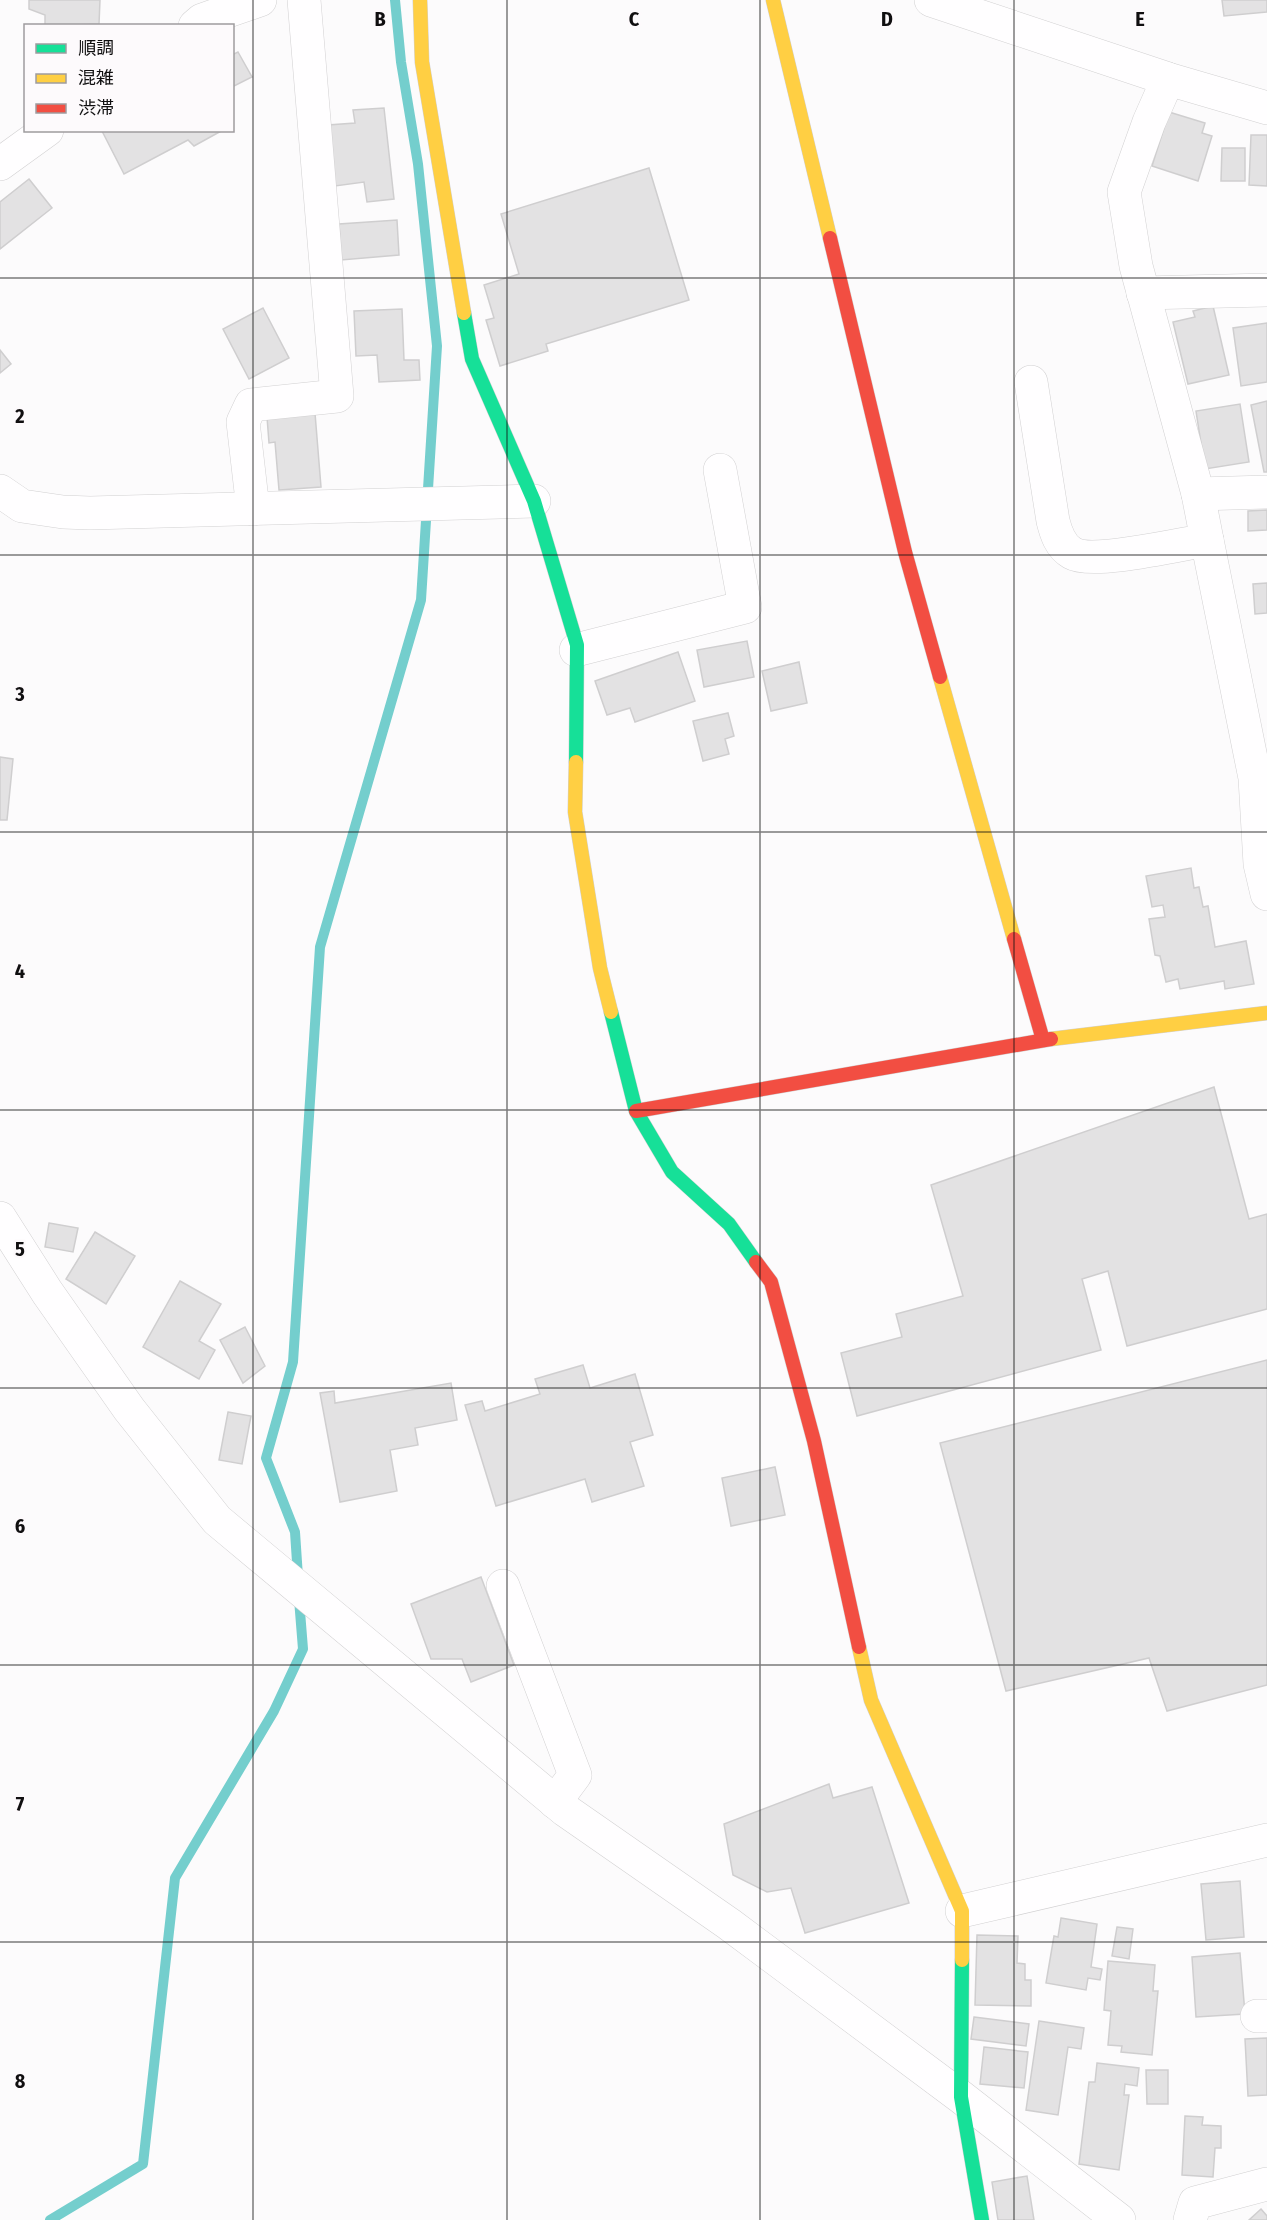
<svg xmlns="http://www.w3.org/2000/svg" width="1267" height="2220" viewBox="0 0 1267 2220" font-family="'Fira Sans Condensed','Noto Sans JP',sans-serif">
	<rect width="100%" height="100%" fill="#fcfbfc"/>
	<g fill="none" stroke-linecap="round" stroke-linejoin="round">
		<!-- stream -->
		<g stroke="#74cecd" stroke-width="10">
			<path d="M 298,1577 L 295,1532 L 266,1458 L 293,1362 L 320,947 L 421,600 L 437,346 L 418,164 L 401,62 L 395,0"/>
			<path d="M 50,2220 L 143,2164 L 175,1878 L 274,1711 L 303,1649 L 299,1599"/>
		</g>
	</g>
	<!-- building -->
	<g fill="#e3e2e3" stroke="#cfcecf" stroke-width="1.5">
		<path d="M 29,0 L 100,0 L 99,24 L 45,26 L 45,15 L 29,9 Z"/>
		<path d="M 1222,0 L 1267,0 L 1267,12 L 1224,16 Z"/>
		<path d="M 238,52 L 252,77 L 232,87 L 232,55 Z"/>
		<path d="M 384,108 L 394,199 L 367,202 L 364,182 L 335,186 L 328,125 L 355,123 L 353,110 Z"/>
		<path d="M 1169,112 L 1205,123 L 1202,133 L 1212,136 L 1198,181 L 1152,166 Z"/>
		<path d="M 223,130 L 194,146 L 188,140 L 124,174 L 102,131 Z"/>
		<path d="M 1251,135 L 1267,135 L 1267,186 L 1249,185 Z"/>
		<path d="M 1222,148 L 1245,148 L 1245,181 L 1221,181 Z"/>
		<path d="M 649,168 L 689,300 L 546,344 L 548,351 L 500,366 L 486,320 L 494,318 L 484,285 L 519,274 L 501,214 Z"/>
		<path d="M 29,179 L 52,208 L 0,249 L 0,202 Z"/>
		<path d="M 397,220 L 399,255 L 341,260 L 339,224 Z"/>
		<path d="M 1213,306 L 1229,375 L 1188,384 L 1173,322 L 1195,317 L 1193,311 Z"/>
		<path d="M 263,308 L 289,358 L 249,379 L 223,329 Z"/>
		<path d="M 402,309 L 404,360 L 419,360 L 420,380 L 379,382 L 377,355 L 356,356 L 354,311 Z"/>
		<path d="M 1267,323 L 1267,382 L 1241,386 L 1233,328 Z"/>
		<path d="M 0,350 L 11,364 L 0,373 Z"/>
		<path d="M 1267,401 L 1267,472 L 1264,472 L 1251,405 Z"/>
		<path d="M 1240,404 L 1249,462 L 1205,469 L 1196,411 Z"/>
		<path d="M 315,413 L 321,487 L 279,490 L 275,442 L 269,443 L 267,417 Z"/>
		<path d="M 1267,510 L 1267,530 L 1248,531 L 1248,511 Z"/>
		<path d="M 1267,583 L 1267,613 L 1255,614 L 1253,584 Z"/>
		<path d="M 747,641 L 754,677 L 704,687 L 697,650 Z"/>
		<path d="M 678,652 L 695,701 L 635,722 L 630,708 L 607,715 L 595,681 Z"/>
		<path d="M 799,662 L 807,703 L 771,711 L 762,671 Z"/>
		<path d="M 728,713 L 734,736 L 725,739 L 729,754 L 703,761 L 693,721 Z"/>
		<path d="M 0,757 L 13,759 L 7,820 L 0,820 Z"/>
		<path d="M 1191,868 L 1194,888 L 1199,887 L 1203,907 L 1208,906 L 1215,947 L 1246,941 L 1254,984 L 1225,989 L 1224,981 L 1180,989 L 1178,979 L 1166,982 L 1160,956 L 1155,955 L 1149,919 L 1165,917 L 1163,905 L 1152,907 L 1146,876 Z"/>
		<path d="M 1214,1087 L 1249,1219 L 1267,1214 L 1267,1309 L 1127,1346 L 1108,1271 L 1082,1279 L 1101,1350 L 857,1416 L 841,1353 L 902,1337 L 896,1314 L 963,1296 L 931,1185 Z"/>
		<path d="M 49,1223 L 78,1228 L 73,1252 L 45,1247 Z"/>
		<path d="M 95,1232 L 135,1256 L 106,1304 L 66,1279 Z"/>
		<path d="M 180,1281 L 221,1304 L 199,1341 L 215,1350 L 199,1379 L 143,1347 Z"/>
		<path d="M 245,1327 L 265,1366 L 243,1383 L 220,1340 Z"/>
		<path d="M 1267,1360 L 1267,1685 L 1167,1711 L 1149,1658 L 1006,1691 L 940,1443 Z"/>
		<path d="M 583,1365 L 590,1388 L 635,1374 L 653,1435 L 630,1442 L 644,1486 L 592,1502 L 585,1479 L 496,1506 L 465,1405 L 482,1401 L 485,1411 L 540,1394 L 535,1379 Z"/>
		<path d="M 451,1383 L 457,1420 L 415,1428 L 418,1445 L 390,1450 L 397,1491 L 340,1502 L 320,1393 L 334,1391 L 335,1403 Z"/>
		<path d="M 228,1412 L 251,1416 L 242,1464 L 219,1460 Z"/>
		<path d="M 775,1467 L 785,1515 L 731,1526 L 722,1478 Z"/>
		<path d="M 481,1577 L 514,1665 L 471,1682 L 462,1659 L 431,1659 L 411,1604 Z"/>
		<path d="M 829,1784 L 833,1798 L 872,1787 L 909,1903 L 805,1933 L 791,1888 L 767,1892 L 733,1875 L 724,1824 Z"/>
		<path d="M 1240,1881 L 1244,1937 L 1206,1940 L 1201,1884 Z"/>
		<path d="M 1061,1918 L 1097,1924 L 1091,1967 L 1102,1969 L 1100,1980 L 1088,1978 L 1086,1990 L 1046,1983 L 1054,1936 L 1058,1937 Z"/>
		<path d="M 1117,1927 L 1133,1929 L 1129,1959 L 1112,1956 Z"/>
		<path d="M 977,1935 L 1018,1936 L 1017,1963 L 1025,1964 L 1025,1980 L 1031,1980 L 1031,2006 L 975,2005 Z"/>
		<path d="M 1240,1953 L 1245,2014 L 1196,2017 L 1192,1957 Z"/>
		<path d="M 1108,1961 L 1155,1965 L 1153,1991 L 1158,1991 L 1152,2055 L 1121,2052 L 1122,2046 L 1108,2045 L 1111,2011 L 1104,2010 Z"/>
		<path d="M 974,2017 L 1029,2024 L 1026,2046 L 971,2039 Z"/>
		<path d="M 1039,2021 L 1084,2028 L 1081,2049 L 1068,2047 L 1058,2115 L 1026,2110 Z"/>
		<path d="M 1267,2038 L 1267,2095 L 1248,2096 L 1245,2039 Z"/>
		<path d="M 984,2047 L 1028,2052 L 1024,2088 L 980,2084 Z"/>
		<path d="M 1097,2063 L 1139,2068 L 1137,2086 L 1125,2084 L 1124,2095 L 1129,2095 L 1119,2170 L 1079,2164 L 1089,2082 L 1095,2082 Z"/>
		<path d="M 1146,2070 L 1168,2070 L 1168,2104 L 1147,2104 Z"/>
		<path d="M 1185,2116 L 1203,2117 L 1202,2125 L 1221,2126 L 1221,2148 L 1215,2148 L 1213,2177 L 1182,2175 Z"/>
		<path d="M 1027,2176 L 1034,2220 L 998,2220 L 992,2182 Z"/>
		<path d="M 1261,2209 L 1267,2216 L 1267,2220 L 1249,2220 Z"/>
	</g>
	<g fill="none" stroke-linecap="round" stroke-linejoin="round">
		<defs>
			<g id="street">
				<path d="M 931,0 L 1168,79 L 1267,108"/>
				<path d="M 195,26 L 202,20 L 260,0"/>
				<path d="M 1168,79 L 1149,122 L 1124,192 L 1136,266 L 1198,494 L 1207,540 L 1255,778 L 1260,864 L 1267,894"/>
				<path d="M 0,164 L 47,130"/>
				<path d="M 1143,293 L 1267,290"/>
				<path d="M 1031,382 L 1053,521 C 1056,533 1060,546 1072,553 C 1092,565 1181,544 1207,540"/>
				<path d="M 0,491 L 22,506 L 63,512 L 90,513 L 534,501"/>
				<path d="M 1198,494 L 1267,492"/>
				<path d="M 253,509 L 243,422 L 251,405 L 337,396 L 304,0"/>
				<path d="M 576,650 L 745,607 L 720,470"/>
				<path d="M 0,1218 L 47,1292 L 129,1409 L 217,1520 L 565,1810 L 729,1924 L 961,2097 L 1119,2220"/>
				<path d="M 503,1586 L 575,1775 L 555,1802"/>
				<path d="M 962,1911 L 1267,1840"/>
				<path d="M 1257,2016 L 1267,2016"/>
				<path d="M 1190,2220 L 1195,2203 L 1267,2184"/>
			</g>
			<g id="fast">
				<path d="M 464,313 L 472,359 L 534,501 L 577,645 L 576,762"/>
				<path d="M 611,1012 L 636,1111 L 672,1172 L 729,1224 L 756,1262"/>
				<path d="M 962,1960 L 961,2097 L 982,2220"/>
			</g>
			<g id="slow">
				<path d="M 420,0 L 422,62 L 464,313"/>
				<path d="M 773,0 L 830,238"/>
				<path d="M 940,677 L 1014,939"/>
				<path d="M 576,762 L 575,812 L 600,968 L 611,1012"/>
				<path d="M 1051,1039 L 1267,1013"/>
				<path d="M 859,1647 L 871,1700 L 962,1911 L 962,1960"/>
			</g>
			<g id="jam">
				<path d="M 830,238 L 905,552 L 940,677"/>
				<path d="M 1014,939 L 1043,1040"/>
				<path d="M 636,1111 L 1051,1039"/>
				<path d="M 756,1262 L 771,1282 L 814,1441 L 859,1647"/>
			</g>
		</defs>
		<!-- street casing -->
		<use href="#street" stroke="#d2d1d2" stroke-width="34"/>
		<!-- fast casing -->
		<use href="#fast" stroke="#d2d1d2" stroke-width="15"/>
		<!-- slow casing -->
		<use href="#slow" stroke="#d2d1d2" stroke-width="15"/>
		<!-- jam casing -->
		<use href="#jam" stroke="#d2d1d2" stroke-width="15"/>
		<!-- street -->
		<use href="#street" stroke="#fffeff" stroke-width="33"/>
		<!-- fast -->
		<use href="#fast" stroke="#16e098" stroke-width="14"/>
		<!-- slow -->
		<use href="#slow" stroke="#ffcf43" stroke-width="14"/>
		<!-- jam -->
		<use href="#jam" stroke="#f24e42" stroke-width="14"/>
	</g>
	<!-- grid -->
	<path fill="none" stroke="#100f10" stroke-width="1.5" stroke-opacity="0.55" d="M 253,0 L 253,2220M 507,0 L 507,2220M 760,0 L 760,2220M 1014,0 L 1014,2220M 0,278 L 1267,278M 0,555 L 1267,555M 0,832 L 1267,832M 0,1110 L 1267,1110M 0,1388 L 1267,1388M 0,1665 L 1267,1665M 0,1942 L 1267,1942"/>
	<g font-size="20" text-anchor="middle" font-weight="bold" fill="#100f10" stroke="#fdfafc" stroke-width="5" stroke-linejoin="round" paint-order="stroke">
		<text x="380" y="26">B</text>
		<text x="634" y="26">C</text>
		<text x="887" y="26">D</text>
		<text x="1140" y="26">E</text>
		<text x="20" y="423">2</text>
		<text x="20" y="701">3</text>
		<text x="20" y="978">4</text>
		<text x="20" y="1256">5</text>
		<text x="20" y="1533">6</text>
		<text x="20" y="1811">7</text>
		<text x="20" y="2088">8</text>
	</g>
	<!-- legend -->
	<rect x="24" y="24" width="210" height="108" fill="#fdfafc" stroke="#9e9c9e" stroke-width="1.5"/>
	<rect x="36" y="44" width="30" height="9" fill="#16e098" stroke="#9e9c9e" stroke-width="1.5"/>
	<text x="78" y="54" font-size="18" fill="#100f10">順調</text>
	<rect x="36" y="74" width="30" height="9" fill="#ffcf43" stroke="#9e9c9e" stroke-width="1.5"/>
	<text x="78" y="84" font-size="18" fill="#100f10">混雑</text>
	<rect x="36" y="104" width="30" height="9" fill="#f24e42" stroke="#9e9c9e" stroke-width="1.5"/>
	<text x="78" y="114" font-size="18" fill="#100f10">渋滞</text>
</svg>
